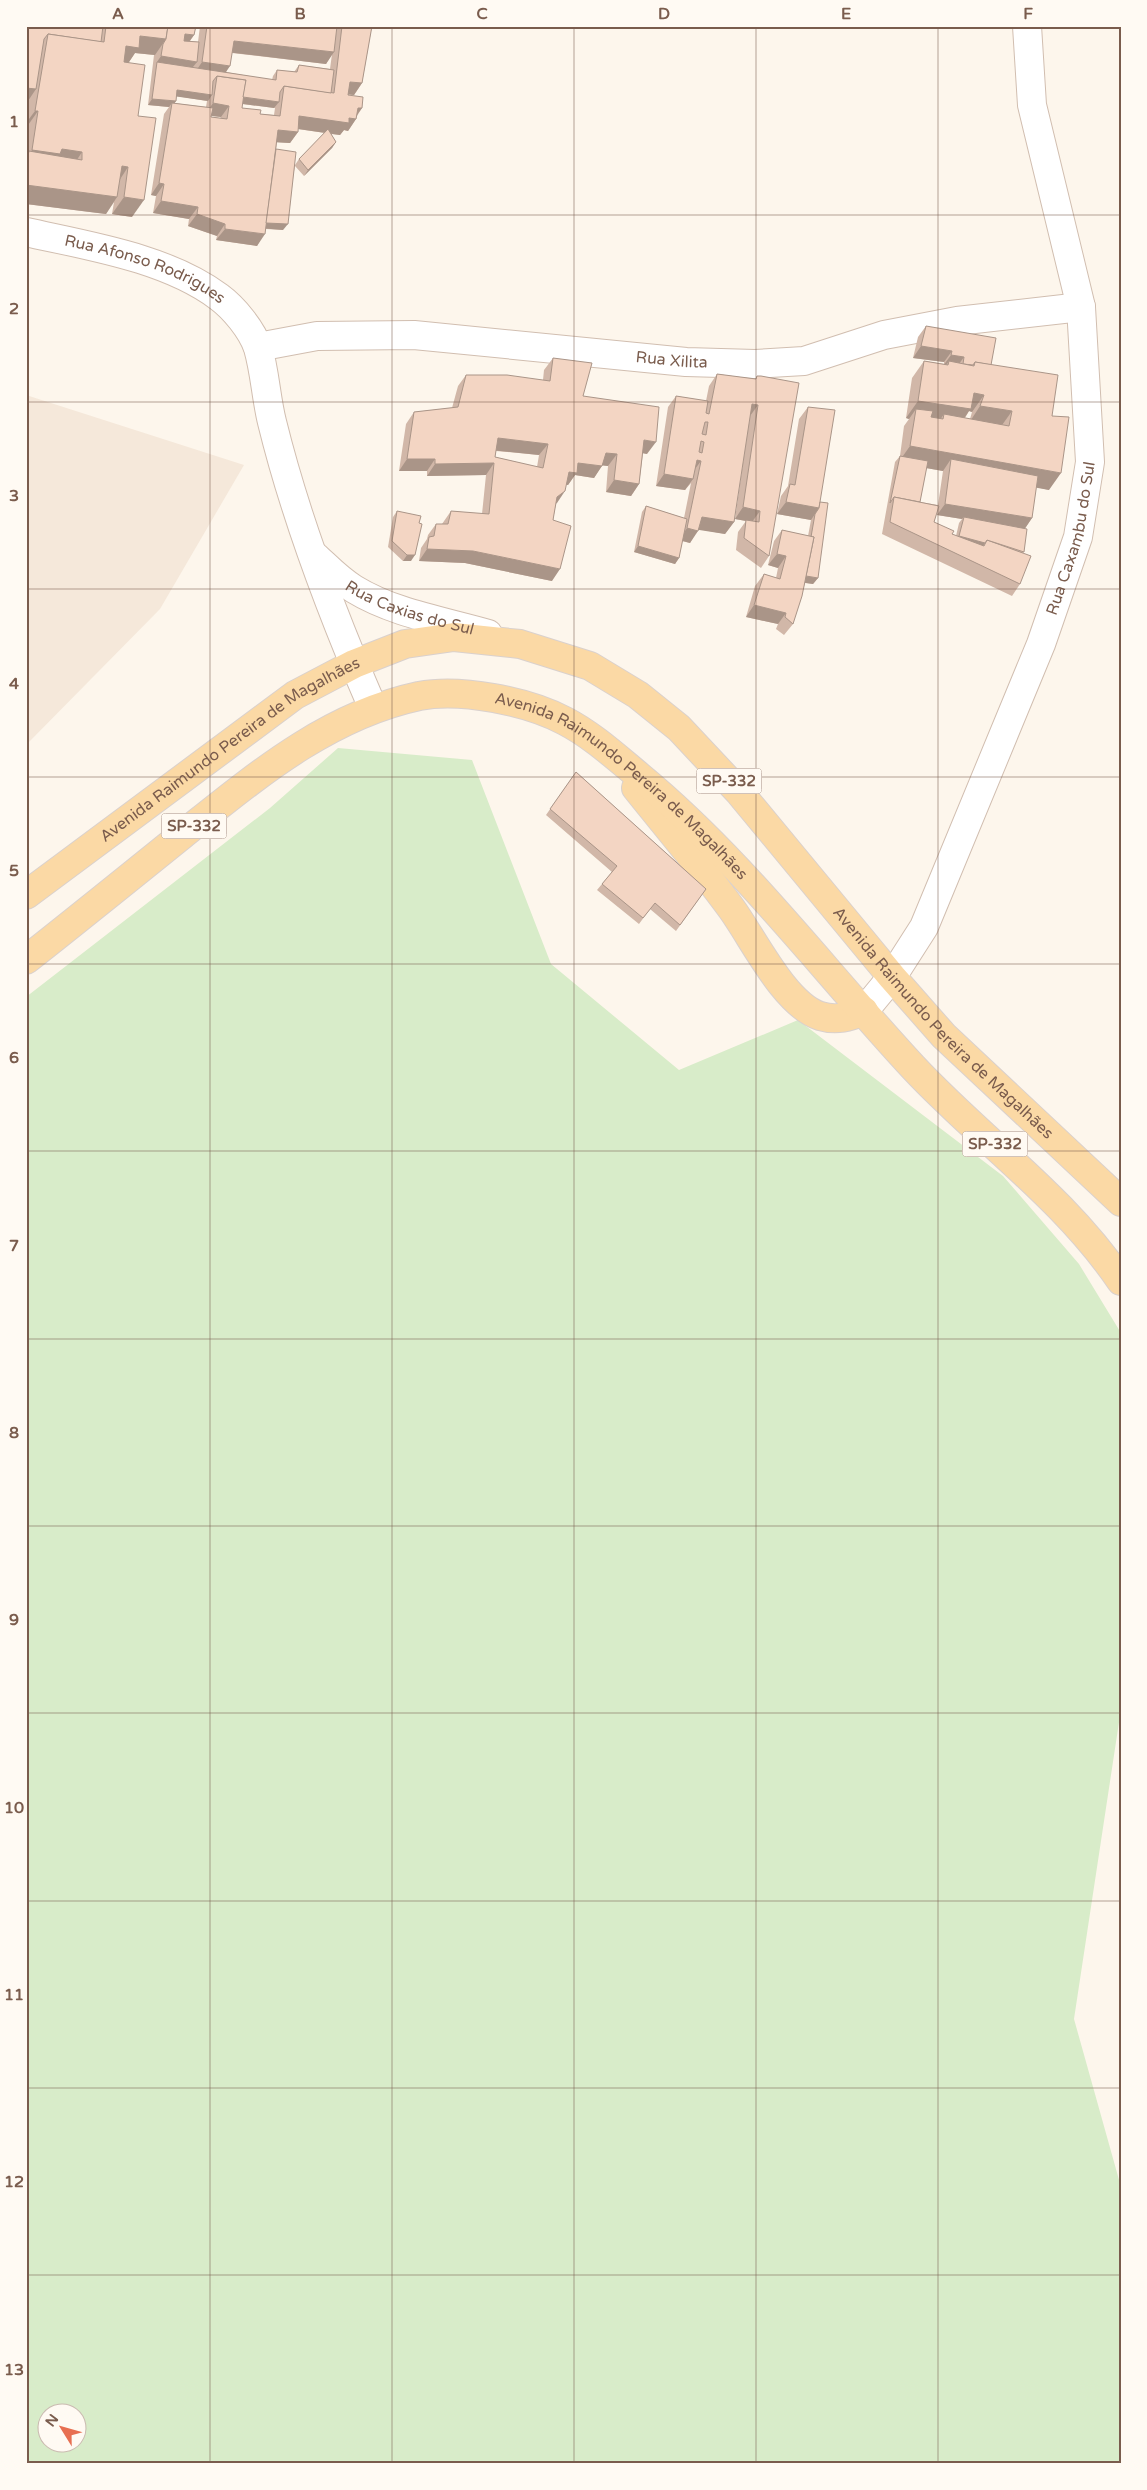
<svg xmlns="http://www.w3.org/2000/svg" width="1147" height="2490" viewBox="0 0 1147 2490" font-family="'Varela Round',sans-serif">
	<rect width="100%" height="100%" fill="#fdf6ec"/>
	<!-- residential -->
	<path fill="#f5e8da" d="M 26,395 L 244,465 L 160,609 L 26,745 Z"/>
	<!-- green -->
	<path fill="#d8ecc9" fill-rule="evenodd" d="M 338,748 L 472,760 L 551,964 L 679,1070 L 798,1020 L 1003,1176 L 1079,1264 L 1121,1333 L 1121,1709 L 1074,2019 L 1121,2187 L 1121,2464 L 26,2464 L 26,997 L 270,808 ZM 48,2412 L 78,2412 L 78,2442 L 48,2442 Z"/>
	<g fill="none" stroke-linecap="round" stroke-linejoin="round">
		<defs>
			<g id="minor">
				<path id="s1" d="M 26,232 C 89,246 167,258 219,297 C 234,308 252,330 258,348 C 265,372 266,398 272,422 C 296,520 333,616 373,708"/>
				<path id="s2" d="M 258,347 L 317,336 L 414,335 L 686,362 L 755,364 L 804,361 L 884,335 L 957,321 L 1081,307"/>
				<path id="s3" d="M 316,557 C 328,568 339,580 354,589 C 393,613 443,621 488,634"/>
				<path id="s4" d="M 864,1011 L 892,977 L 924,927 L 1041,644 L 1078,537 L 1090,462 L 1081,307 L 1032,105 L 1027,26"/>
			</g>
			<g id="major">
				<path d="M 636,788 C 668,828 701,867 731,908 C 753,938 784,1004 820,1016 C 837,1021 849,1017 864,1011"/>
				<path id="s5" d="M 26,895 L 295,695 L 354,664 L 405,644 L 454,637 L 520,644 L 590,666 L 638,695 L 679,728 L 739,792 L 892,977 L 944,1036 L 1121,1202"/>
				<path id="s6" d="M 26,960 C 78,919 130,877 182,835 C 255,777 326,716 419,696 C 461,688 527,701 565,721 C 592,735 616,757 639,776 C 742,861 822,969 913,1067 C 982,1141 1063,1196 1121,1281"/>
			</g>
		</defs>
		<!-- minor casing -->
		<use href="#minor" stroke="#d1beb0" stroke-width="30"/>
		<!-- major casing -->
		<use href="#major" stroke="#dad1cd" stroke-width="30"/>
		<!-- minor -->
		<use href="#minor" stroke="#fff" stroke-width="28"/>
		<!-- major -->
		<use href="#major" stroke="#fbd9a5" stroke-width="28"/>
	</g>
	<!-- wall -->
	<g fill="#d1b7a8" fill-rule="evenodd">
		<path d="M 26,26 L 196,26 L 194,35 L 190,41 L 198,42 L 200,26 L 372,26 L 362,83 L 354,95 L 349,94 L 348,95 L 362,108 L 357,116 L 356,119 L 348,131 L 344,130 L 340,135 L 331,134 L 336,142 L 332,148 L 304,176 L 295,166 L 283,230 L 266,229 L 257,246 L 216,240 L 217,236 L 188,226 L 189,219 L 153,213 L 156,196 L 151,195 L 164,114 L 169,107 L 148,105 L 154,55 L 135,53 L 129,62 L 138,116 L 132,217 L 112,214 L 114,202 L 106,214 L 26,204 L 26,107 L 27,101 L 26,101 ZM 232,53 L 326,64 L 332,54 L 330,69 L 299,65 L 294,72 L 277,70 L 273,76 L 272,80 L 226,72 ZM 176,96 L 207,101 L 206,107 L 174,103 L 176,101 ZM 242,104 L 275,108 L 274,115 L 260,114 L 242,108 ZM 211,116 L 221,117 L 220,118 L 211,117 ZM 298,129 L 325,133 L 299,159 L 295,165 L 276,149 L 277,142 L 290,143 L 298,132 Z"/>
		<path d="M 926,326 L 991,365 L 1052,416 L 1049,490 L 1036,487 L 1032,518 L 1025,528 L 1024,552 L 1023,553 L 1020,584 L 1012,596 L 882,534 L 895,462 L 900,456 L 904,426 L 909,419 L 906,418 L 912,378 L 924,361 L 944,364 L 944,362 L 913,358 L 918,337 ZM 969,411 L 972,412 L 970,419 L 965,418 ZM 926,468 L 943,471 L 938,505 L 920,502 ZM 938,508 L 937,515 L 962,519 L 959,523 L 956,536 L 952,534 L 934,522 Z"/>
		<path d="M 553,358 L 583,396 L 647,454 L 643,453 L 639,484 L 631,496 L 606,492 L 608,466 L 602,465 L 594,478 L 575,475 L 568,485 L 566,485 L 556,503 L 553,520 L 552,581 L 465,563 L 419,561 L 421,548 L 427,539 L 428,535 L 436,524 L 442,524 L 451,511 L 482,514 L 486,475 L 427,476 L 427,471 L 399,471 L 406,424 L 414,412 L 452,408 L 458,386 L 466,375 L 543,380 L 544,370 ZM 496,451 L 539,455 L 537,467 L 495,457 Z"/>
		<path d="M 717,374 L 755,379 L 757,376 L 769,556 L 761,568 L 736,550 L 738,532 L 746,521 L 735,519 L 747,434 L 734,522 L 725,534 L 698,529 L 690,543 L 682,541 L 679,558 L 675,564 L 634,552 L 642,512 L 646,506 L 684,518 L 691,483 L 685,490 L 656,486 L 668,407 L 676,396 L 706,401 L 709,386 Z"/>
		<path d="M 808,407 L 820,502 L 818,578 L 813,584 L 805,583 L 793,624 L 784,635 L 776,629 L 778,624 L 746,617 L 755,586 L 764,574 L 776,578 L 778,568 L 768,565 L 774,541 L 782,530 L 808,536 L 811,520 L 777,514 L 781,496 L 788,486 L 799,419 Z"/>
		<path d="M 397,511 L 411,561 L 403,561 L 388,547 L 393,517 Z"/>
		<path d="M 576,772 L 706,889 L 676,931 L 650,909 L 639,924 L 597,890 L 612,872 L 546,815 Z"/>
	</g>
	<!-- shaded-wall -->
	<g fill="#aa9588">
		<path d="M 185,34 L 194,35 L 186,46 L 177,46 Z"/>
		<path d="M 140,36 L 166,39 L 155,55 L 135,53 L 127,65 L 114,63 L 126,46 Z"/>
		<path d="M 234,41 L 334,52 L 326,64 L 226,52 Z"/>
		<path d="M 161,56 L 197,62 L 188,73 L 157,62 Z"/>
		<path d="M 202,62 L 230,66 L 222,78 L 217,76 L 194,74 Z"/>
		<path d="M 350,82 L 362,83 L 354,95 L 342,94 Z"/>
		<path d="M 26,88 L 36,89 L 28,101 L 26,101 Z"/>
		<path d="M 177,90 L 212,95 L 208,101 L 173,96 Z"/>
		<path d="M 240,97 L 279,102 L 274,108 L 236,103 Z"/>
		<path d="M 152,99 L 176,101 L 172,107 L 172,103 L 169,107 L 148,105 Z"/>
		<path d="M 213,103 L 229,106 L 221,117 L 205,115 Z"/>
		<path d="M 358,108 L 362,108 L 354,119 L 356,119 L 348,131 L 344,130 L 340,135 L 291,128 L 299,116 Z"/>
		<path d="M 35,111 L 38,111 L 26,128 L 26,123 Z"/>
		<path d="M 278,130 L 298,132 L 290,143 L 270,142 Z"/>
		<path d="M 336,142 L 332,148 L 304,176 L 308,170 Z"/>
		<path d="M 62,149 L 82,152 L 71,169 L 28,156 L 32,150 Z"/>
		<path d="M 122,166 L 128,167 L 117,184 Z"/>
		<path d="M 159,183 L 164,184 L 156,196 L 151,195 Z"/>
		<path d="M 26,185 L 117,197 L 106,214 L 26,204 Z"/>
		<path d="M 124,197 L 144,200 L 132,217 L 112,214 Z"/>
		<path d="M 161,201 L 198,207 L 189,219 L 153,213 Z"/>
		<path d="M 197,214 L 225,224 L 217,236 L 188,226 Z"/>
		<path d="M 264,222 L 288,224 L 283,230 L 259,228 Z"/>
		<path d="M 225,229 L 265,234 L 257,246 L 216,240 Z"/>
		<path d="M 921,346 L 952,351 L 944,362 L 913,358 Z"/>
		<path d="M 951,355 L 964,357 L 956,368 L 948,365 L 949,361 L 945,367 L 943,366 Z"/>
		<path d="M 974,393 L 984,395 L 972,412 L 969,411 L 959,426 L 943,419 L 944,414 L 938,423 L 916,409 L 909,419 L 906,418 L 918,401 Z"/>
		<path d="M 752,404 L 758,405 L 750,416 Z"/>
		<path d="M 980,406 L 1012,411 L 1000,428 L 969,423 Z"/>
		<path d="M 498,438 L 548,444 L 539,455 L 490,450 Z"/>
		<path d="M 644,440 L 656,442 L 647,454 L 636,452 Z"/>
		<path d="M 910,446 L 1061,473 L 1049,490 L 950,472 L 951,459 L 943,471 L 898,463 Z"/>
		<path d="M 606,453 L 617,454 L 608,466 L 598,465 Z"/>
		<path d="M 407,459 L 435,459 L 427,471 L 399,471 Z"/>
		<path d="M 697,460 L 701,461 L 692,473 Z"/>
		<path d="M 494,463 L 486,475 L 427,476 L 435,464 Z"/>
		<path d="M 578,463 L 602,466 L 594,478 L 575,475 L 568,485 L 561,484 L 569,472 Z"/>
		<path d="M 664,474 L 693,479 L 685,490 L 656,486 Z"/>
		<path d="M 614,480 L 639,484 L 631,496 L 606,492 Z"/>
		<path d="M 565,491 L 557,503 L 549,508 L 557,497 Z"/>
		<path d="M 786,502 L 819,508 L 811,520 L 777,514 Z"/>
		<path d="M 945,504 L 1032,518 L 1024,530 L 964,517 L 962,519 L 937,515 Z"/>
		<path d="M 743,507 L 760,511 L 752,522 L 735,519 Z"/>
		<path d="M 702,517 L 734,522 L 725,534 L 693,529 Z"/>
		<path d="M 687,528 L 698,531 L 690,543 L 679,540 Z"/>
		<path d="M 959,536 L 985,543 L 981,549 Z"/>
		<path d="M 638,546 L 679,558 L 675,564 L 634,552 Z"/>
		<path d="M 427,549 L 473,551 L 560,569 L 552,581 L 465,563 L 419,561 Z"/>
		<path d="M 777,554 L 786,556 L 778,568 L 768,565 Z"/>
		<path d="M 407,555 L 415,555 L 411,561 L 403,561 Z"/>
		<path d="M 804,576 L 818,578 L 813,584 L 800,582 Z"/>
		<path d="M 754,605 L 786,613 L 778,624 L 746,617 Z"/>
	</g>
	<!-- building -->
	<g fill="#f3d5c3" stroke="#aa9588" fill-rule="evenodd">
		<path d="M 26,26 L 103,26 L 101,42 L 48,34 L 44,39 L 36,89 L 26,88 Z"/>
		<path d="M 106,26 L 168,26 L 166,39 L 140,36 L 139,48 L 126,46 L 124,62 L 145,65 L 138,116 L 156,118 L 144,200 L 124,197 L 128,167 L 122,166 L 117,197 L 26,185 L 26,166 L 29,151 L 82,160 L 82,152 L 62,149 L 60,154 L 32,150 L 38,111 L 35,111 L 37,99 L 48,34 L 104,42 Z"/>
		<path d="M 168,26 L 196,26 L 194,35 L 185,34 L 184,41 L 199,42 L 197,62 L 161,56 L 163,44 L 166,39 Z"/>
		<path d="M 207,26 L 337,26 L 334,52 L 234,41 L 230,66 L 202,62 Z"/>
		<path d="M 342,26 L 372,26 L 362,83 L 350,82 L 348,95 L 363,97 L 362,108 L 358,108 L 356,119 L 349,118 L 349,123 L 299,116 L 298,132 L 278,130 L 265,234 L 225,229 L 225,224 L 197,214 L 198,207 L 161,201 L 164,184 L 159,183 L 172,103 L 213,108 L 211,117 L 227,119 L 229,106 L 213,103 L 217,76 L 246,80 L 242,108 L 261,110 L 260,114 L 280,116 L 284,86 L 334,93 Z"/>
		<path d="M 157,62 L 276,80 L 277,70 L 297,72 L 299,65 L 334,70 L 331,93 L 284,86 L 280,92 L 279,102 L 243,97 L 246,80 L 217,76 L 213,81 L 212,95 L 177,90 L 176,101 L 152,99 Z"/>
		<path d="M 328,129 L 336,142 L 308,170 L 299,159 Z"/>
		<path d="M 276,149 L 296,152 L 288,224 L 266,223 Z"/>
		<path d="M 926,326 L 996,338 L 991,365 L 975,362 L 973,365 L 963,364 L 964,357 L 951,355 L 952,351 L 921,346 Z"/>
		<path d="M 553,358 L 592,363 L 583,396 L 659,407 L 656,442 L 644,440 L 639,484 L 614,480 L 617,454 L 606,453 L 602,466 L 578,463 L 577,473 L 569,472 L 565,491 L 557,497 L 553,520 L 571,526 L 560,569 L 473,551 L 427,549 L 429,537 L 434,536 L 436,524 L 448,524 L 451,511 L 489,514 L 494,463 L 435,464 L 435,459 L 407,459 L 414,412 L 458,407 L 466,375 L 507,375 L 550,381 ZM 498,438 L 548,444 L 543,468 L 495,457 Z"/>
		<path d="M 924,361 L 948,365 L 949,361 L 974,366 L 975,362 L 1058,375 L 1052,416 L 1069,417 L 1061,473 L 910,446 L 916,409 L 933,411 L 931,417 L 943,419 L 944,414 L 1009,426 L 1012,411 L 980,406 L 984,395 L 974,393 L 971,409 L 918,401 Z"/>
		<path d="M 717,374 L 756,379 L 757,376 L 761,376 L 799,383 L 769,556 L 744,538 L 746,520 L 759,522 L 760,511 L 743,507 L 758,405 L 752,404 L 734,522 L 702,517 L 698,531 L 687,528 L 701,461 L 697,460 L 693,479 L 664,474 L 676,396 L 708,401 L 706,413 L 709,414 ZM 705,422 L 708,422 L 706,435 L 702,434 ZM 701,441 L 704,442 L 702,453 L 699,452 Z"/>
		<path d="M 808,407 L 835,410 L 819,508 L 786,502 L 790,484 L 795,485 Z"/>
		<path d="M 900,456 L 928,461 L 920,502 L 894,497 L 890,503 Z"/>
		<path d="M 951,459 L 1038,476 L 1032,518 L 945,504 Z"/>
		<path d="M 894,497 L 939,506 L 934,522 L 954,531 L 952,534 L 984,546 L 987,540 L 1031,556 L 1020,584 L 890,522 Z"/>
		<path d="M 820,502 L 828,503 L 818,578 L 806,576 L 814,537 L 811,537 L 815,514 L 819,508 Z"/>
		<path d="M 646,506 L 687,519 L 679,558 L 638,546 Z"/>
		<path d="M 397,511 L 421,516 L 419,523 L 422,524 L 415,555 L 407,555 L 392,541 Z"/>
		<path d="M 964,517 L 1027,529 L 1024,552 L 987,540 L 985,543 L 959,536 Z"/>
		<path d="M 782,530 L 814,537 L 802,596 L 793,624 L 785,617 L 786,613 L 754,605 L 764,574 L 780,579 L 786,556 L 777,554 Z"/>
		<path d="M 576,772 L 706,889 L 680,925 L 655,903 L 643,918 L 602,884 L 617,866 L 550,809 Z"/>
	</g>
	<!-- grid -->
	<path fill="none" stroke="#7a5c4d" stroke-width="1" stroke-opacity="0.55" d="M 210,26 L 210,2464M 392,26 L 392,2464M 574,26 L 574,2464M 756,26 L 756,2464M 938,26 L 938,2464M 26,215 L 1121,215M 26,402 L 1121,402M 26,589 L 1121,589M 26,777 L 1121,777M 26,964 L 1121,964M 26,1151 L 1121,1151M 26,1339 L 1121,1339M 26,1526 L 1121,1526M 26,1713 L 1121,1713M 26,1901 L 1121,1901M 26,2088 L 1121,2088M 26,2275 L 1121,2275"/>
	<g text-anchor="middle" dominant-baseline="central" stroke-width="4" stroke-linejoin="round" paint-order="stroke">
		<!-- shield labels -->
		<g fill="#fffaf3" stroke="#a28b7f" stroke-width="1">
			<rect x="696.5" y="768.5" width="65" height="25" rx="4"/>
			<rect x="161.5" y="813.5" width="65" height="25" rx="4"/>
			<rect x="962.5" y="1131.5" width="65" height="25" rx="4"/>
		</g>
		<g font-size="15" font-weight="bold" fill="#7a5c4d">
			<text x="729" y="781">SP-332</text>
			<text x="194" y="826">SP-332</text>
			<text x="995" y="1144">SP-332</text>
		</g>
		<!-- street labels -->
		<g font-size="16" fill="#7a5c4d" stroke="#fffaf3">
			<text stroke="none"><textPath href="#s1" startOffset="125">Rua Afonso Rodrigues</textPath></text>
			<text stroke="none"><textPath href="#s2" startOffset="416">Rua Xilita</textPath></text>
			<text stroke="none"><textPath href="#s4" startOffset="520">Rua Caxambu do Sul</textPath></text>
			<text stroke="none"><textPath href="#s3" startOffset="109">Rua Caxias do Sul</textPath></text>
			<text stroke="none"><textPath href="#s5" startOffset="251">Avenida Raimundo Pereira de Magalhães</textPath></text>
			<text stroke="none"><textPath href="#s6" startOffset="710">Avenida Raimundo Pereira de Magalhães</textPath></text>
			<text stroke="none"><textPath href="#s5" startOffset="1151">Avenida Raimundo Pereira de Magalhães</textPath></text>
		</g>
	</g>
	<!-- border -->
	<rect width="1147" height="2490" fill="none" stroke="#fffaf3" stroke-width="55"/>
	<!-- north arrow -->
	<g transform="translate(62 2428) rotate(307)"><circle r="24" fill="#fffaf3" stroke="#cabbb1"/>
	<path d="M0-4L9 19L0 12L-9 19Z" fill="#e76f51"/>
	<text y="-8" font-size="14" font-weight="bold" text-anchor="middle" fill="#7a5c4d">N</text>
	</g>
	<rect x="28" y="28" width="1092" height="2434" fill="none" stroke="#7a5c4d" stroke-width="2"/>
	<g font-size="16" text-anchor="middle" font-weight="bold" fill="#7a5c4d">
		<text x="118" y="19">A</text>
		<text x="300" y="19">B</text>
		<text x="482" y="19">C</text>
		<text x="664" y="19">D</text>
		<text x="846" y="19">E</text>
		<text x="1028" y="19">F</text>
		<text x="14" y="127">1</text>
		<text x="14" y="314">2</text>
		<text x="14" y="501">3</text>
		<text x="14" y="689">4</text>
		<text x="14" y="876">5</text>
		<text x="14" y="1063">6</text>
		<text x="14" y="1251">7</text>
		<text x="14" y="1438">8</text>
		<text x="14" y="1625">9</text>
		<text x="14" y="1813">10</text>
		<text x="14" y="2000">11</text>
		<text x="14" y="2187">12</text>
		<text x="14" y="2375">13</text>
	</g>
</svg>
